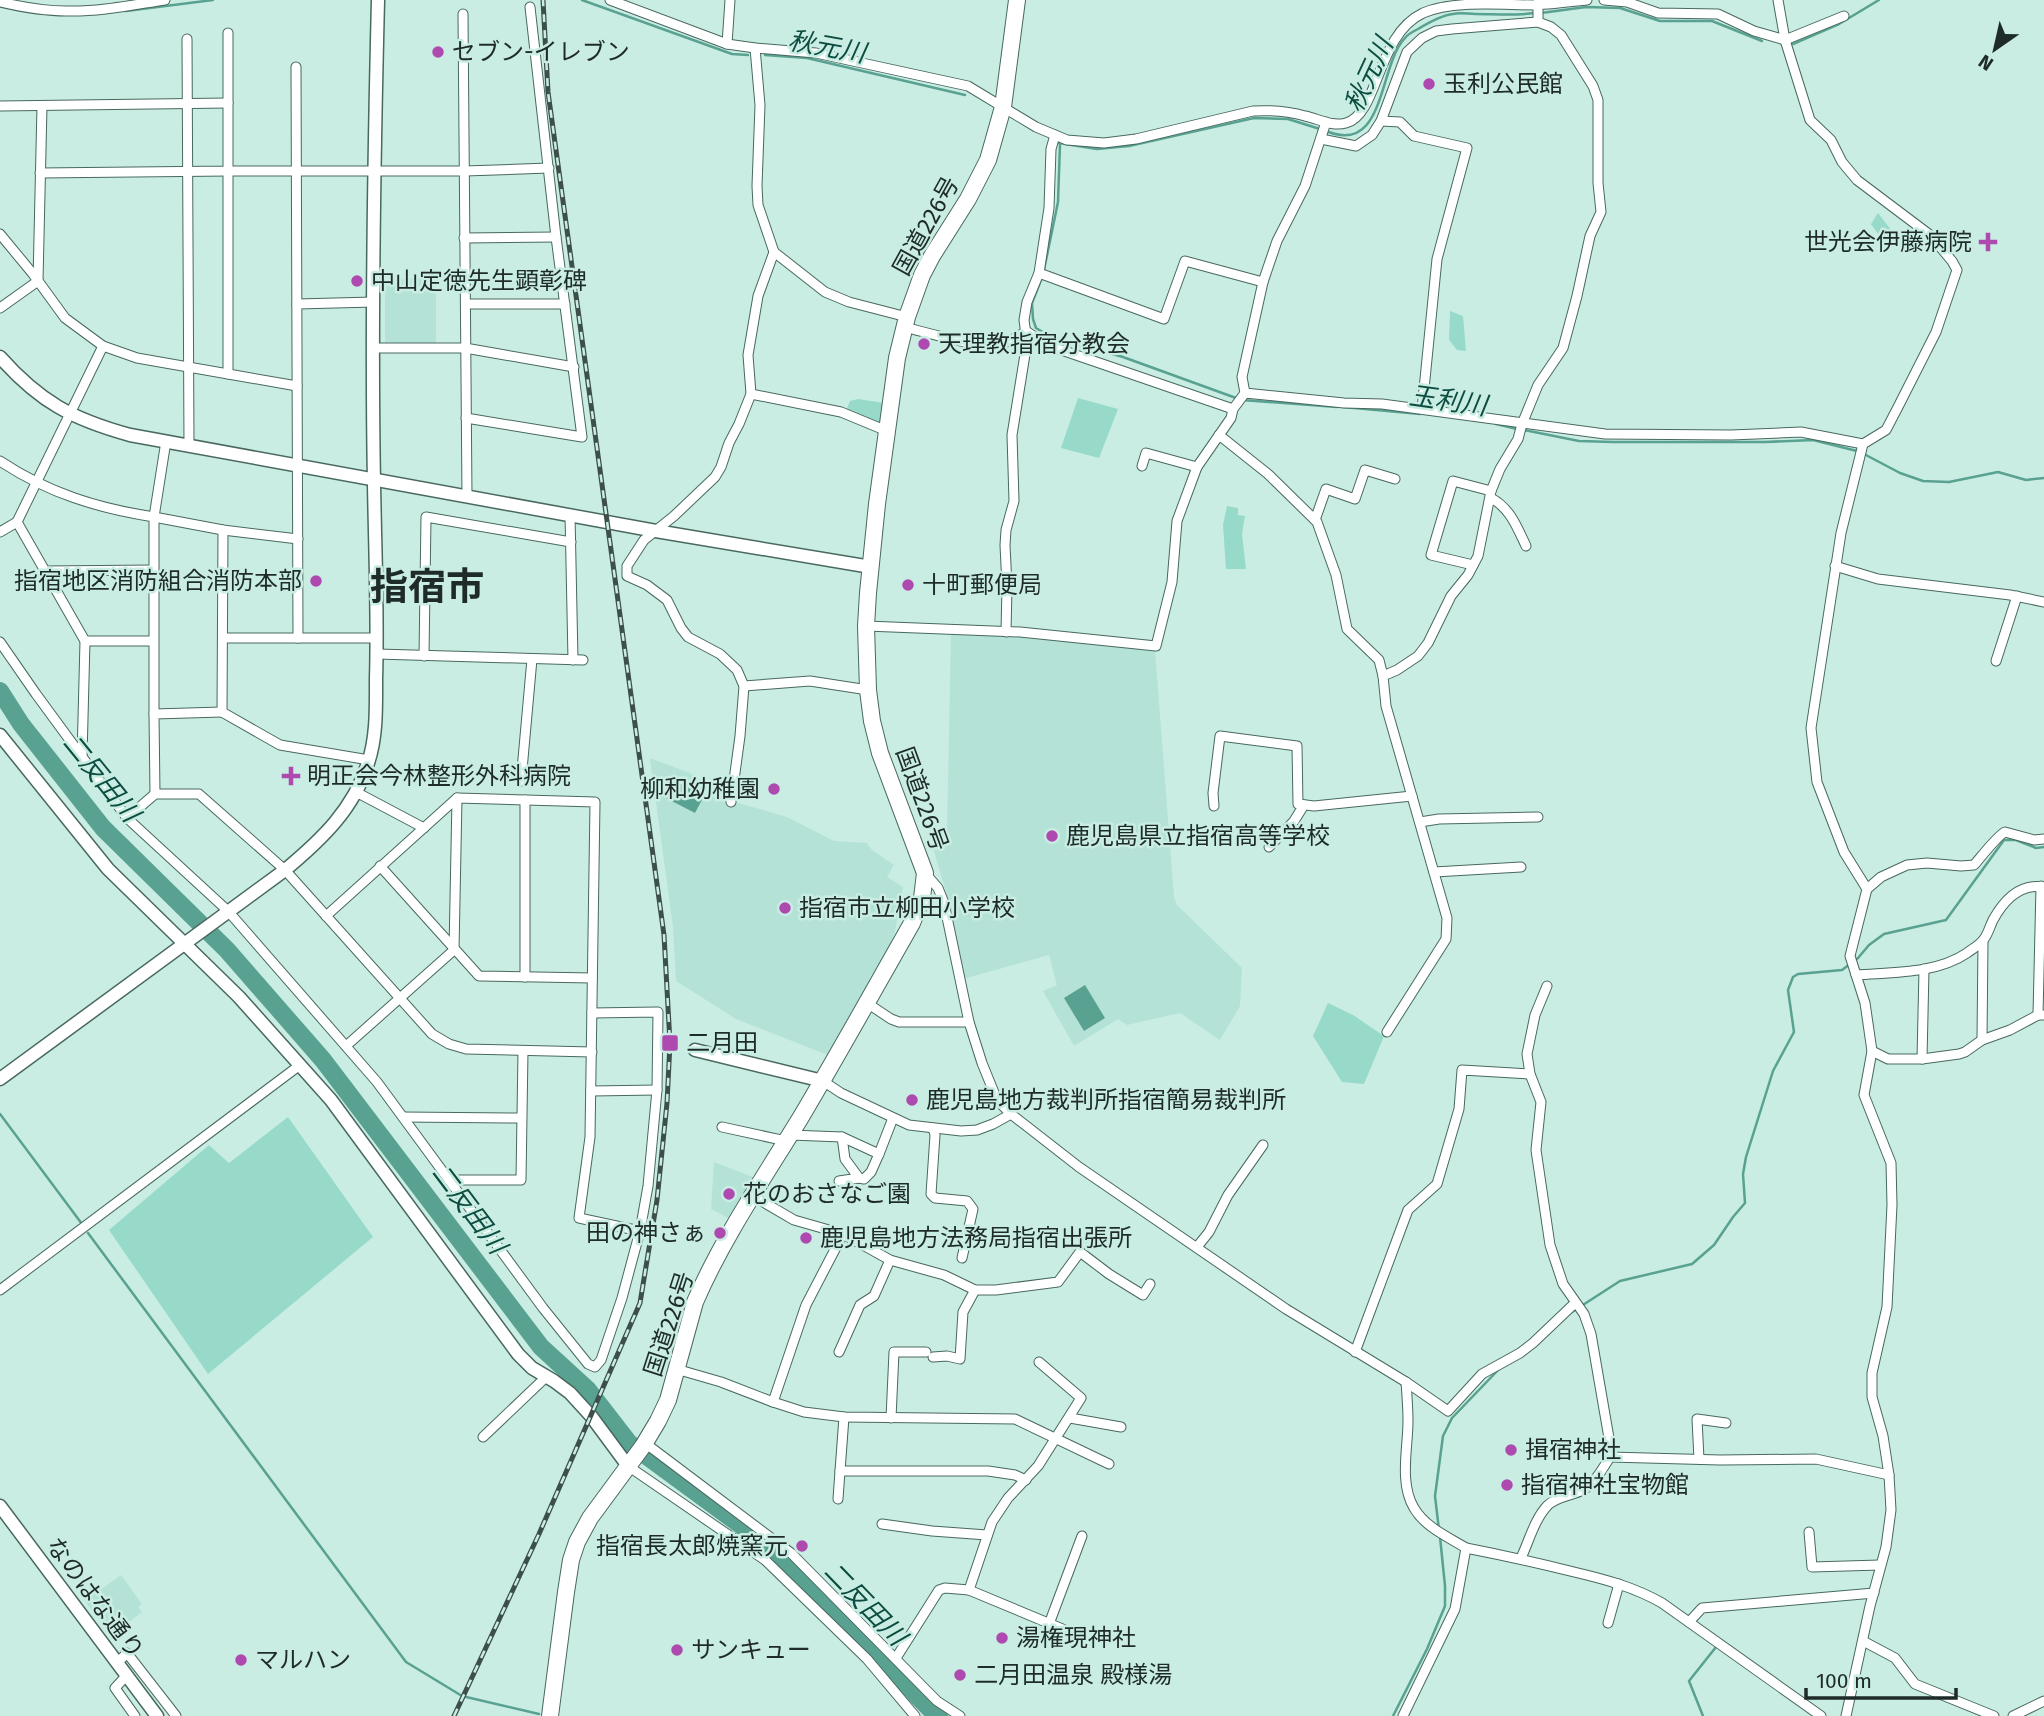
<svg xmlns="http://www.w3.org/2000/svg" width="2044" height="1716" viewBox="0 0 2044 1716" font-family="'Fira Sans','Noto Sans JP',sans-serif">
	<rect width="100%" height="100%" fill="#c9ede3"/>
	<!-- built -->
	<g fill="#b5e2d6">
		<path d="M 436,277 L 436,343 L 385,344 L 385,280 Z"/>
		<path d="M 951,633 L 1020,635 L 1155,650 L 1174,897 L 1177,905 L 1242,968 L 1240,1006 L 1220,1040 L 1180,1013 L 1127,1025 L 1118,1019 L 1074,1046 L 1043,991 L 1057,985 L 1049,955 L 963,979 L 948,899 L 934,851 L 925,840 L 947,832 Z"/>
		<path d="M 650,758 L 690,773 L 702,781 L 713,795 L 718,797 L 787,817 L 834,841 L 867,843 L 872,850 L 894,865 L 887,877 L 903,887 L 895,931 L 887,953 L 828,1055 L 736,1019 L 676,981 L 673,927 Z"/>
		<path d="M 714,1162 L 755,1178 L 730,1219 L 711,1209 Z"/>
		<path d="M 121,1575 L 142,1604 L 138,1607 L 142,1612 L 111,1636 L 85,1601 Z"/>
	</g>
	<!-- green -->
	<g fill="#98dac9">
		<path d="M 1878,213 L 1898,239 L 1889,250 L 1871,224 Z"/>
		<path d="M 1450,311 L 1463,316 L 1466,351 L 1457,350 L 1449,340 Z"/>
		<path d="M 1078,398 L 1118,409 L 1099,458 L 1061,448 Z"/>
		<path d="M 858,399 L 884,403 L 882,425 L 846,411 L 850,401 Z"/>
		<path d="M 1227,506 L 1238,508 L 1238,515 L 1245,516 L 1242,534 L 1246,569 L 1226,569 L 1223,525 Z"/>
		<path d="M 1328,1003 L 1353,1015 L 1384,1036 L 1364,1084 L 1342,1082 L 1313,1036 Z"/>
		<path d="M 288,1117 L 373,1237 L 208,1374 L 109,1230 L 209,1145 L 229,1163 Z"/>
	</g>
	<!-- water -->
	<g fill="#59a190">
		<path d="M 671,779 L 704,796 L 695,813 L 662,796 Z"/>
		<path d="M 1085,985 L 1105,1018 L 1084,1031 L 1064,998 Z"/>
	</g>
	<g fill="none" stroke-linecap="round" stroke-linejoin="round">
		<!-- stream -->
		<g stroke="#59a190" stroke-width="2.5">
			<path d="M 582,0 L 732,54 L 748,55"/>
			<path d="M 126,11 L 213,0"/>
			<path d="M 1541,13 L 1586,7 L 1620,8 L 1660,21 L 1712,21 L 1762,41"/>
			<path d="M 1793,44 L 1839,24 L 1879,0"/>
			<path d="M 765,55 L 807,58 L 965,95"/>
			<path d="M 1326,131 C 1386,156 1378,66 1405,38 C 1408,34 1414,31 1418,29 C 1428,23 1442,15 1453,14 C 1460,12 1468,14 1475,14 C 1495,14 1514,16 1534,13"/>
			<path d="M 1059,143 L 1097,149 L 1129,146 L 1254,118 L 1288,119 L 1320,129"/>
			<path d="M 1044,270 L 1058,202 L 1060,144"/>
			<path d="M 1041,280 L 1032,303 L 1033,319 L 1036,328 L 1051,337 L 1123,357 L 1236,398"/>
			<path d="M 1242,400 L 1337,407"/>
			<path d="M 1343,407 L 1420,414"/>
			<path d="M 1496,424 L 1517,429"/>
			<path d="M 1524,430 L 1579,441 L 1613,442 L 1765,442 L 1813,440 L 1857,451"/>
			<path d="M 1864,454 L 1900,473 L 1923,481 L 1949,482 L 1998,472 L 2026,480 L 2044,478"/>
			<path d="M 0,1114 L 82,1224"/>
			<path d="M 88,1233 L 406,1662 L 462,1696 L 539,1714"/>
			<path d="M 1572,1312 L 1620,1281 L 1692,1264 L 1714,1245 L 1733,1217 L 1745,1203 L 1743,1174 L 1746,1157 L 1773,1071 L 1794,1032 L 1788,990 L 1793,977 L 1798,974 L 1842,970 L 1858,958 L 1869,945 L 1884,934 L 1946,920 L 2004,840 L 2016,840 L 2036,848 L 2044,847"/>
			<path d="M 1439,1530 L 1435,1496 L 1443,1436 L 1452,1418 L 1501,1367"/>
			<path d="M 1393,1716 L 1427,1649 L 1445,1606 L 1445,1586 L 1440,1537"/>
			<path d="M 1703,1716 L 1689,1681 L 1716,1647"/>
		</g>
		<!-- river -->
		<path stroke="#59a190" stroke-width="18" d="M 0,691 L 21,724 L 103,828 L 227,950 L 323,1060 L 541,1347 L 588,1390 L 629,1443 L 776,1551 L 930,1709 L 939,1716"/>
		<defs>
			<g id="minor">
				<path d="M 610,0 L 727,44 L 755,48 L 816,53 L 968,86 L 1036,127 L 1067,140 L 1104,143 L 1136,139 L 1253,111 C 1270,110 1288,111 1305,116 C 1319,119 1332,127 1346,123 C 1379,114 1376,35 1423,13 C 1454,0 1501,5 1534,5 C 1552,4 1569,2 1587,0"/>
				<path d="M 1604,0 L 1627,2 L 1658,13 L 1718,14 L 1754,31 L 1785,40 L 1844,16"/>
				<path d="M 0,2 C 22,7 44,11 66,11 C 99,12 132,5 165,0"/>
				<path d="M 463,14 L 467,496"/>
				<path d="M 187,39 L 189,445"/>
				<path d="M 727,44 L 730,0"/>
				<path d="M 755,48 L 760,105 L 757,186 L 758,205 L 774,252 L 825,292 L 849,302 L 907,317"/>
				<path d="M 296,67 L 298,638"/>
				<path d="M 0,106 L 228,103"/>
				<path d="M 1381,121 L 1400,122 L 1414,136 L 1467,148 L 1437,259 L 1422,409"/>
				<path d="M 1321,139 L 1356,146 L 1372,135 L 1381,121 L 1407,52 L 1422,38 L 1436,31 L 1452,29 L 1538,22"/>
				<path d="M 40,173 L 228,171 L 228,33"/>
				<path d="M 0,234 L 33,274 L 65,318 L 103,346 L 137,358 L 297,386"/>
				<path d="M 464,238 L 556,237"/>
				<path d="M 1039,273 L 1164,319 L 1185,261 L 1263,282"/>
				<path d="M 297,304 L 374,302"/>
				<path d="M 467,304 L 565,304"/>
				<path d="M 0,308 L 38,281 L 42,106"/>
				<path d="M 904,327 C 924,332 979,348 996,345 C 1008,342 1017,338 1026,331"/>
				<path d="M 1026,331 L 1047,345 L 1233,409"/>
				<path d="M 374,348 L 465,348 L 574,367"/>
				<path d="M 228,374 L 228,171 L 465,171 L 549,168"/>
				<path d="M 1245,393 L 1344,403 L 1382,404 L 1605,434 L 1731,435 L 1801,432 L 1863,444 L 1886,430 L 1898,407 L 1936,332 L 1957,270 L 1952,261 L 1930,235 L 1857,180 L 1842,162 L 1831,140 L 1810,120 L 1785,40 L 1778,0"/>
				<path d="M 751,394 L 841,412 L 887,431"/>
				<path d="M 466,418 L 582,437 L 556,237 L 530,7"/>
				<path d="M 1219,435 L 1268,474 L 1317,522 L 1336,575 L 1347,629 L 1379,660 L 1383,676 L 1386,706 L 1447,918 L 1446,939 L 1387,1032"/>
				<path d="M 166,441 L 154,517 L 223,530 L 298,539"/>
				<path d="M 1863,444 L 1841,533 L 1811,728 L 1817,782 L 1844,852 L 1867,889"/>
				<path d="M 0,461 C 48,493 97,508 154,517 L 154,714"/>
				<path d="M 1142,466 L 1146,453 L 1197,467"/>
				<path d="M 1491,498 C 1510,508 1517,527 1526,546"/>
				<path d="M 570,515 L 573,660"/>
				<path d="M 1315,520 L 1326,489 L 1355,499 L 1365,470 L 1395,479"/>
				<path d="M 17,522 L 85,641 L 82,757"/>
				<path d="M 223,530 L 222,712 L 280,745 L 369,760"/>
				<path d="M 0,532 L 17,522 L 103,346"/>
				<path d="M 1473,565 L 1431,555 L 1453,481 L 1491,491"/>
				<path d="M 1835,566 L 1878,579 L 2010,595 L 2044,602"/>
				<path d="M 46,571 L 153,570"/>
				<path d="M 866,626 L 1020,632 L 1156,646 L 1172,582 L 1177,521 L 1197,467 L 1231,418 L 1233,409 L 1245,393 L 1242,377 L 1263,282 L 1277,241 L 1305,186 L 1326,122"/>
				<path d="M 1006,632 L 1007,586 L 1005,545 L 1006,530 L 1014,501 L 1012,435 L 1027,342 L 1024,320 L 1027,302 L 1039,273 L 1049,208 L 1051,149 L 1055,135"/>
				<path d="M 223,638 L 377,638"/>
				<path d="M 85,641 L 153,641"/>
				<path d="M 0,642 L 36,694 L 127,818 L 228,911 L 377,1082 L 543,1308 L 588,1364 L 595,1367 L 601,1360 L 622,1298 L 640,1231 L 648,1186 L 657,1090 L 658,1012 L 592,1013"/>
				<path d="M 377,654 L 583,660"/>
				<path d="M 424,656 L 426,517 L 571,542"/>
				<path d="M 1996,661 L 2017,596"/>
				<path d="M 1383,676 L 1397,670 L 1418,656 L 1428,643 L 1451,596 L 1468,575 L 1478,556 L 1491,491 L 1500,469 L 1518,439 L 1522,424 L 1538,385 L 1563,348 L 1577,296 L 1590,236 L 1601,212 L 1598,183 L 1598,100 L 1593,86 L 1561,35 L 1551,27 L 1538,22 L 1538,2"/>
				<path d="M 744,686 L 810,681 L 868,690"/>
				<path d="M 521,781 L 532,659"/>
				<path d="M 356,792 L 424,828"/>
				<path d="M 155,794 L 154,714 L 222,712"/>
				<path d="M 731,802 L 740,736 L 744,686 L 737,670 L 720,654 L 688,637 L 681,628 L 667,600 L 647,585 L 627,576 L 627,566 L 644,540 L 674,516 L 715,477 L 721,467 L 729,443 L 739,424 L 751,394 L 748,355 L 758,296 L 774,252"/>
				<path d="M 1214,806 L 1213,793 L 1220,736 L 1297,746 L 1298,804 L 1314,806 L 1412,796"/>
				<path d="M 127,818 L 155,794 L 199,794 L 285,870 L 432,1034 L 449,1044 L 466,1049 L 592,1052"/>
				<path d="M 1420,822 L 1439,819 L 1538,817"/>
				<path d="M 1269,847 L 1294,821 L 1304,805"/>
				<path d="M 380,866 L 479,976 L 592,978"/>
				<path d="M 1434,872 L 1521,867"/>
				<path d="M 925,873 L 938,888 L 944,903 L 969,1022 L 982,1063 L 997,1100 L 1011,1114 L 1079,1167 L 1286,1309 L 1406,1382 L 1448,1411 L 1482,1374 L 1520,1353 L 1533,1343 L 1575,1303"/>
				<path d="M 326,916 L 457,798 L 595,802 L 590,1137 L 579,1218 L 640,1231"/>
				<path d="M 1856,975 C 1892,972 1936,974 1967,953 C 1972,949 1980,945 1984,939 C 1988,934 1990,926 1993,920 C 2004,900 2020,883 2044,887"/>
				<path d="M 525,977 L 525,800"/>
				<path d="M 867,1003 L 891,1019 L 899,1022 L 969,1022"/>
				<path d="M 2038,1015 L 2041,886"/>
				<path d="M 1982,1040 L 1983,941"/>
				<path d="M 346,1046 L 454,950 L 457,798"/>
				<path d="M 1872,1051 L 1888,1059 L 1922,1059 L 1959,1054 L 1965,1052 L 1982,1040 L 2010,1030 L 2038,1015 L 2044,1015"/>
				<path d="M 1922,1059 L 1924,969"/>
				<path d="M 823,1081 L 841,1093 L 909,1125 L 961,1131 L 977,1130 L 993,1124 L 1011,1114"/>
				<path d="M 591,1091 L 657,1090"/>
				<path d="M 403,1117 L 521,1118"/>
				<path d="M 722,1127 L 786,1141"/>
				<path d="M 933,1128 L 935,1135 L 931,1194 L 935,1198 L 967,1201 L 973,1209 L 962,1258"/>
				<path d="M 790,1135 L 842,1137 L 879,1154 L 893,1118"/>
				<path d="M 842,1137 L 845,1159 L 859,1178 L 864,1179 L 871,1172 L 879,1154"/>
				<path d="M 449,1180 L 521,1180 L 523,1051"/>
				<path d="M 839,1181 L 859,1178"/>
				<path d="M 753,1196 L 794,1220 L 843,1234 L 890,1260 L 944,1275 L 975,1290 L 996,1290 L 1058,1282 L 1080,1252 L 1109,1274 L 1143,1295 L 1150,1284"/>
				<path d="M 1197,1247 L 1209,1232 L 1228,1195 L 1263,1145"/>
				<path d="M 0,1290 L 300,1065"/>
				<path d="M 839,1352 L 860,1305 L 874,1296 L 890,1260"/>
				<path d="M 1355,1352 L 1408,1210 L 1437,1184 L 1459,1109 L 1462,1070 L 1530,1074"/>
				<path d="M 933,1357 L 947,1356 L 960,1359 L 963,1312 L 975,1290"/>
				<path d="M 676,1369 L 721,1382 L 773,1402 L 804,1412 L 844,1417 L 1015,1419 L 1109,1464"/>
				<path d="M 773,1402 L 806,1305 L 843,1234"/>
				<path d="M 844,1417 L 840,1471 L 988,1471 L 1015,1475 L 1026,1480"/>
				<path d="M 891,1418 L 894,1352 L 926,1352"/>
				<path d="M 1070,1418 L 1121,1427"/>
				<path d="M 483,1437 L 546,1377"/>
				<path d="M 645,1443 L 791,1553 L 937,1701 L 960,1716"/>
				<path d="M 1610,1457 L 1720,1460 L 1816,1459 L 1889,1475"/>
				<path d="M 1699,1459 L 1697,1419 L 1726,1423"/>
				<path d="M 628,1466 L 765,1560 L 867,1659 L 915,1716"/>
				<path d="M 838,1499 L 840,1471"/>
				<path d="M 882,1524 L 932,1531 L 987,1535"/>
				<path d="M 1809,1532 L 1812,1567 L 1880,1565"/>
				<path d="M 1466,1548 C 1502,1555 1538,1563 1574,1572 C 1604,1579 1634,1587 1662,1603 L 1821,1716"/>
				<path d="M 1521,1558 C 1529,1541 1535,1518 1548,1505 C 1558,1496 1571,1496 1583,1490 C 1595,1483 1603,1468 1610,1457 L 1609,1438 L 1591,1334 L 1584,1314 L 1563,1284 L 1550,1245 L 1536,1150 L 1541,1102 L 1530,1074 L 1527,1054 L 1535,1015 L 1547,986"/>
				<path d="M 969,1590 L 1077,1635"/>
				<path d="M 1689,1622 L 1702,1608 L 1874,1593"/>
				<path d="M 1608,1623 L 1619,1584"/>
				<path d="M 1049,1624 L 1082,1536"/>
				<path d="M 1863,1641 L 1895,1658 L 1915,1684 L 1994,1716"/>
				<path d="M 896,1658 L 939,1590 L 945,1588 L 969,1590 L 992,1522 L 1008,1498 L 1038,1466 L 1081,1398 L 1039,1362"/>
				<path d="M 118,1662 L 127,1653 L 176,1716"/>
				<path d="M 127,1675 L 115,1688 L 135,1716"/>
				<path d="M 1403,1716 L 1455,1609 L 1466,1548 C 1448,1537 1425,1527 1414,1508 C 1399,1483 1408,1448 1408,1421 C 1408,1408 1407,1395 1406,1382"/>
				<path d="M 1846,1716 L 1870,1606 L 1886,1547 L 1891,1510 L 1889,1475 L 1883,1436 L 1872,1397 L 1872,1373 L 1887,1307 L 1892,1205 L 1891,1163 L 1864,1095 L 1872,1051 L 1865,1003 L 1850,956 L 1867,889 L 1881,877 L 1907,865 L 1927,863 L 1961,866 L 1974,865 C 1981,857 1998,835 2005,832 L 2034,840 L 2044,839"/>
				<path d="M 2013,1716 L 2044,1701"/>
			</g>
			<g id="tertiary">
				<path d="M 0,357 C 40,402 72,419 130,435 L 656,531 L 871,567"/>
				<path d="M 0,735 L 108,869 L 239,997 L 331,1100 L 518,1354 L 532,1368 L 554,1381 L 570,1393 L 591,1416 L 628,1466"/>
				<path d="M 0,1079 L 285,870 C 321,840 354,809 368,763 C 377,737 376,706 376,679 C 378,614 375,548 374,483 C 371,322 374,161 378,0"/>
				<path d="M 0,1506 L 157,1716"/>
			</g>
			<path id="secondary" d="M 695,1050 L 823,1081"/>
			<path id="trunk" d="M 550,1716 L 566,1592 L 571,1560 L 577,1542 L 590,1518 L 643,1446 L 658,1421 L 668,1400 L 695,1302 C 722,1239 765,1176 801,1117 C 839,1053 875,988 912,923 L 922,898 L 925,873 L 880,753 L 872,721 L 868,690 L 866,626 L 868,593 L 877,504 L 897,358 L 907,317 L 922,275 L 932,256 L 968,199 L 988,160 L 1003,107 L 1017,0"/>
		</defs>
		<!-- minor casing -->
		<use href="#minor" stroke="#486860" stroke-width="11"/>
		<!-- tertiary casing -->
		<use href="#tertiary" stroke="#486860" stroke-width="15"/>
		<!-- secondary casing -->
		<use href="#secondary" stroke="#486860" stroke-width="15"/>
		<!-- trunk casing -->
		<use href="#trunk" stroke="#486860" stroke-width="18"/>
		<!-- minor -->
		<use href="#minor" stroke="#fff" stroke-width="9"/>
		<!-- tertiary -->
		<use href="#tertiary" stroke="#fff" stroke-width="12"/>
		<!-- secondary -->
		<use href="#secondary" stroke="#fff" stroke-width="12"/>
		<!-- trunk -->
		<use href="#trunk" stroke="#fff" stroke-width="16"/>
		<defs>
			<path id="rail" d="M 454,1716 L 539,1534 L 640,1303 L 657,1200 L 667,1103 L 670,1043 L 664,935 L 548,92 L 543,0"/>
		</defs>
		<!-- rail casing -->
		<use href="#rail" stroke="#3d4f4a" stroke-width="5"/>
		<!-- rail -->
		<use href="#rail" stroke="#c9ede3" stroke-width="2.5" stroke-dasharray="8" stroke-linecap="butt"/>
	</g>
	<!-- markers -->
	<g fill="#ae4aaf" stroke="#c9ede3" stroke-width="2.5">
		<circle cx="438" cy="52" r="7"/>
		<circle cx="1429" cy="84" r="7"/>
		<path d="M1984.5 231.5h7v7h7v7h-7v7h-7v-7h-7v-7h7z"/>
		<circle cx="357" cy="281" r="7"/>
		<circle cx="924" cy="344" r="7"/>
		<circle cx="316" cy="581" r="7"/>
		<circle cx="908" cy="585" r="7"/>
		<path d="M287.5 765.5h7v7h7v7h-7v7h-7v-7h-7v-7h7z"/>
		<circle cx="774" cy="789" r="7"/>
		<circle cx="1052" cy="836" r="7"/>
		<circle cx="785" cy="908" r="7"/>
		<rect x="661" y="1034" width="18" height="18" rx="3.5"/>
		<circle cx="912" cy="1100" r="7"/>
		<circle cx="729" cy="1194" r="7"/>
		<circle cx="720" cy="1233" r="7"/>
		<circle cx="806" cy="1238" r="7"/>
		<circle cx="1511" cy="1450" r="7"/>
		<circle cx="1507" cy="1485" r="7"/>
		<circle cx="802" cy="1546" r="7"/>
		<circle cx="1002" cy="1638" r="7"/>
		<circle cx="677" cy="1650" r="7"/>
		<circle cx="241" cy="1660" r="7"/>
		<circle cx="960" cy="1675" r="7"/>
	</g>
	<g text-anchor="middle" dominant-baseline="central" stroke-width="5" stroke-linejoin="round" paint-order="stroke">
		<!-- poi labels -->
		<g font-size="24" fill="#1e2b28" stroke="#c9ede3" text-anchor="start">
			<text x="452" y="52">セブン-イレブン</text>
			<text x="1443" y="84">玉利公民館</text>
			<text x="1972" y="242" text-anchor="end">世光会伊藤病院</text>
			<text x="371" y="281">中山定徳先生顕彰碑</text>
			<text x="938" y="344">天理教指宿分教会</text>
			<text x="302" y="581" text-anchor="end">指宿地区消防組合消防本部</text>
			<text x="922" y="585">十町郵便局</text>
			<text x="307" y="776">明正会今林整形外科病院</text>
			<text x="760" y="789" text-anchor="end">柳和幼稚園</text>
			<text x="1066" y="836">鹿児島県立指宿高等学校</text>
			<text x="799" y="908">指宿市立柳田小学校</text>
			<text x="686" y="1043">二月田</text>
			<text x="926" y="1100">鹿児島地方裁判所指宿簡易裁判所</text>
			<text x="743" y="1194">花のおさなご園</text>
			<text x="706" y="1233" text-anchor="end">田の神さぁ</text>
			<text x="820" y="1238">鹿児島地方法務局指宿出張所</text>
			<text x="1525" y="1450">揖宿神社</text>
			<text x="1521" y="1485">指宿神社宝物館</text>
			<text x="788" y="1546" text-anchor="end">指宿長太郎焼窯元</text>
			<text x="1016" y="1638">湯権現神社</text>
			<text x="691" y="1650">サンキュー</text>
			<text x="255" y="1660">マルハン</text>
			<text x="974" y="1675">二月田温泉 殿様湯</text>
		</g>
		<!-- street labels -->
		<g font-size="24" fill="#1e2b28" stroke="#c9ede3">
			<text transform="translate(926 226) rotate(-61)">国道226号</text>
			<text transform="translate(922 799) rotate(70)">国道226号</text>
			<text transform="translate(669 1324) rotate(-72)">国道226号</text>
			<text transform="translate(95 1598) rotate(53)">なのはな通り</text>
		</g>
		<!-- water labels -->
		<g font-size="26" font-style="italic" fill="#0d4c40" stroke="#c9ede3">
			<text transform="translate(827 47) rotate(10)">秋元川</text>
			<text transform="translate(1369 75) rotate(-65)">秋元川</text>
			<text transform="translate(1448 401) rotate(8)">玉利川</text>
			<text transform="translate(101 778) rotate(51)">二反田川</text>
			<text transform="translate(469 1209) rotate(53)">二反田川</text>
			<text transform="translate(865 1604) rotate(46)">二反田川</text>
		</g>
		<!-- town labels -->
		<g font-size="38" font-weight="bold" fill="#1e2b28" stroke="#c9ede3">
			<text x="427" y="587">指宿市</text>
		</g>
	</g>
	<!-- north arrow -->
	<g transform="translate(1995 49) rotate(214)" stroke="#c9ede3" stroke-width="5" paint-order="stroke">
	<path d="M0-5L12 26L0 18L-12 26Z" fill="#1e2b28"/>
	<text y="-10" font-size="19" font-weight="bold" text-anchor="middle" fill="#1e2b28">N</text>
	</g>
	<!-- scale -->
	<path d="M1806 1688v10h150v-10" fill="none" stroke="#1e2b28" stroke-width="3.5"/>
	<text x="1816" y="1688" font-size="21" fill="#1e2b28" stroke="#c9ede3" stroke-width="5" paint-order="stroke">100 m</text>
</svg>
